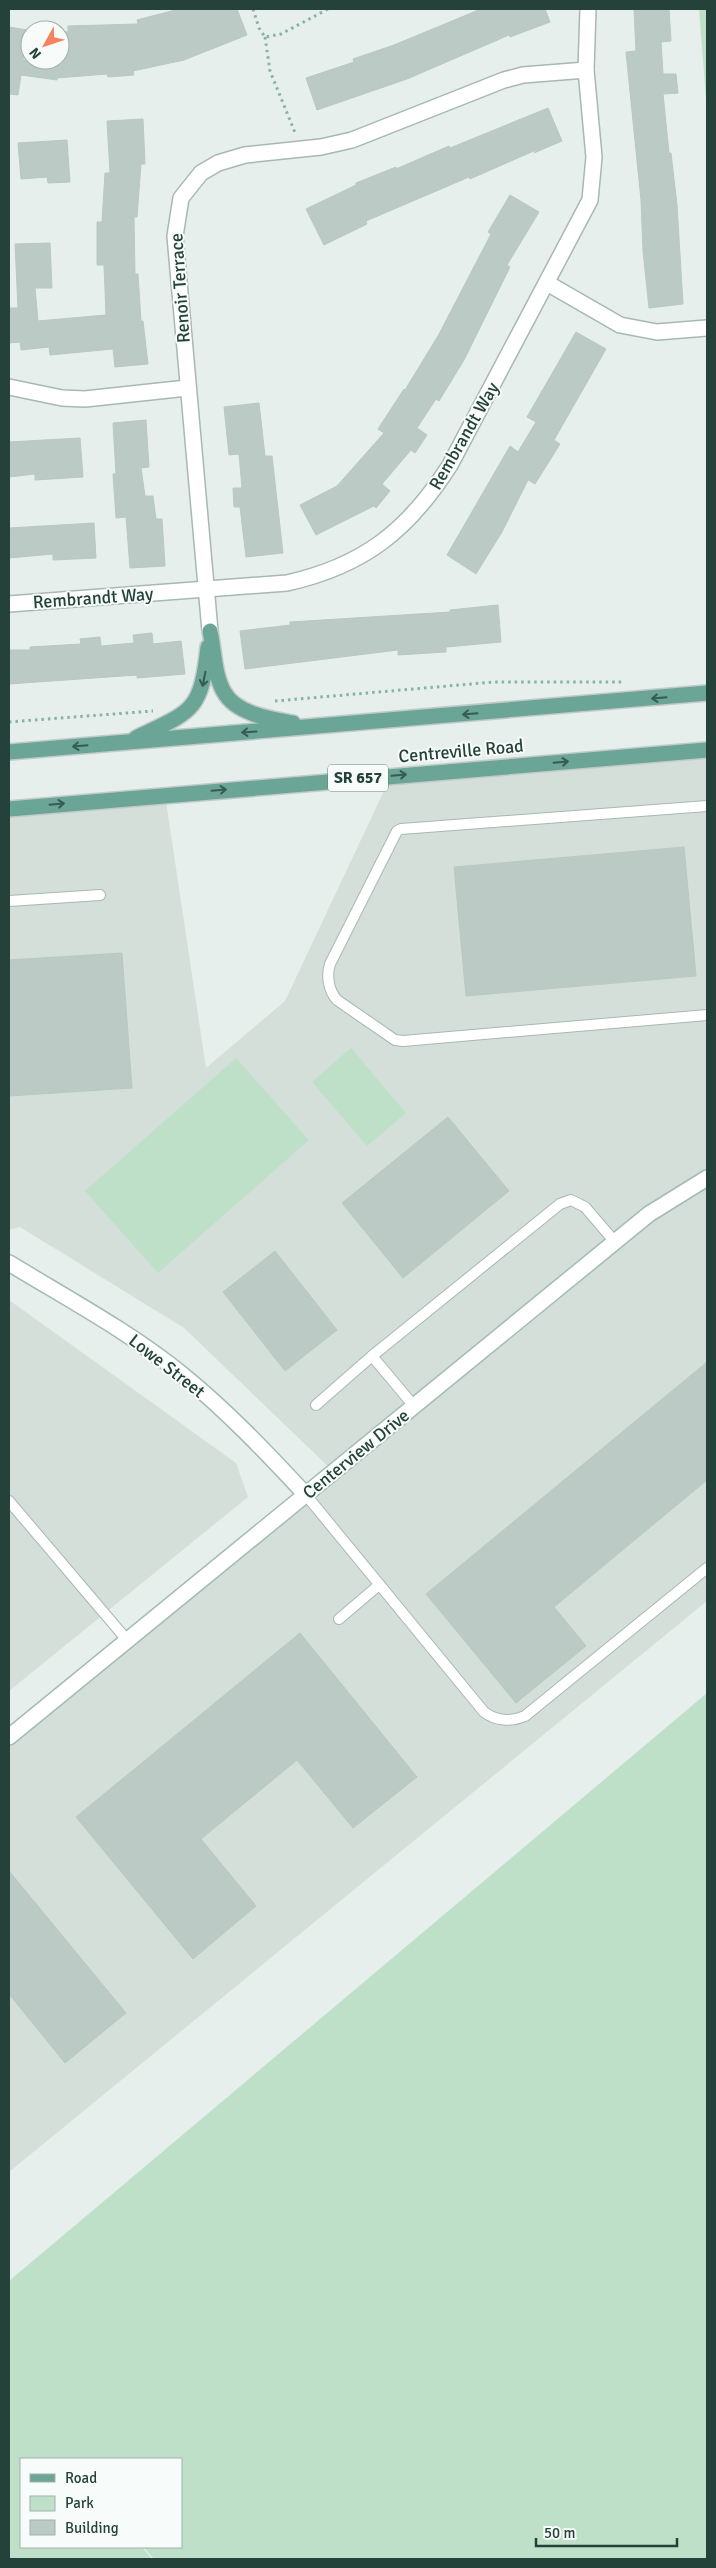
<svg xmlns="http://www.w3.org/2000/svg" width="716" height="2568" viewBox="0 0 716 2568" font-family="Signika,sans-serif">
	<rect width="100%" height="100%" fill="#e6efeb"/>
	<!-- built -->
	<g fill="#d4dfda">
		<path d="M 707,748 L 707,1601 L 9,2172 L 9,1737 L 334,1472 L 184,1328 L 20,1227 L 9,1230 L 9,810 L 165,795 L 206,1068 L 285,1001 L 391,776 Z"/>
		<path d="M 9,1300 L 236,1463 L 248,1497 L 9,1691 Z"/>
	</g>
	<!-- green -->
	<g fill="#bfe0c8">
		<path d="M 699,9 L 707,9 L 707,112 Z"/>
		<path d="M 351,1048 L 406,1113 L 367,1146 L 312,1082 Z"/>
		<path d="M 236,1058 L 309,1140 L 158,1273 L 85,1191 Z"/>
		<path d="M 707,1693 L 707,2559 L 154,2559 L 143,2547 L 181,2547 L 181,2459 L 21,2459 L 21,2547 L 142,2547 L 152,2559 L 9,2559 L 9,2281 Z"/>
	</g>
	<!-- building -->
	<g fill="#bbcac4" stroke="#b8c9c2">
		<path d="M 179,9 L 237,9 L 247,35 L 184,60 L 133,71 L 134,75 L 108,77 L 107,74 L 57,78 L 57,80 L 21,75 L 18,95 L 9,94 L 9,27 L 27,30 L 23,60 L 60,60 L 60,31 L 68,32 L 68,26 L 138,24 L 137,20 Z"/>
		<path d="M 481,9 L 545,9 L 550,22 L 510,37 L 509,35 L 407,79 L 317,110 L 306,78 L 354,62 L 353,59 L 394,45 Z"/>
		<path d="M 634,9 L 669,9 L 671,41 L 661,42 L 663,74 L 676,74 L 678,93 L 663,94 L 669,153 L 671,153 L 677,205 L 683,304 L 649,308 L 643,251 L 641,200 L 626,52 L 636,51 Z"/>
		<path d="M 548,108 L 562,141 L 534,153 L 536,150 L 470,179 L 469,177 L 366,221 L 367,224 L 324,245 L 306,209 L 356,185 L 356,183 L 396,167 L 396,169 L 449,146 L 450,148 Z"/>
		<path d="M 143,119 L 145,164 L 141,164 L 137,217 L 134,217 L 135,274 L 138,274 L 141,321 L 143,321 L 148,364 L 115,367 L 113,349 L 50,355 L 49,347 L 21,350 L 20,342 L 9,343 L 9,308 L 18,308 L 15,244 L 50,243 L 52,288 L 35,288 L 38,321 L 106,315 L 104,265 L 97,265 L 97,222 L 102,222 L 105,173 L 110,173 L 107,121 Z"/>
		<path d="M 67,140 L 70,182 L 48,183 L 47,177 L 21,179 L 18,143 Z"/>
		<path d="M 510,195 L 539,212 L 507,265 L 510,267 L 464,360 L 439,401 L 436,399 L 417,428 L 427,435 L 415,453 L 411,450 L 382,484 L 390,491 L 376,508 L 374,506 L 316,535 L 300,505 L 337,486 L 384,433 L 378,429 L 404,389 L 405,390 L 438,336 L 491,234 L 488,232 Z"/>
		<path d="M 576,332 L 606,349 L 554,440 L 560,444 L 535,484 L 528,480 L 502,532 L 476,574 L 447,555 L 510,446 L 518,452 L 536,422 L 527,417 Z"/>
		<path d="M 259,403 L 265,456 L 272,456 L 283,553 L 246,557 L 240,507 L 234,507 L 233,488 L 242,488 L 239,454 L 229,455 L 224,407 Z"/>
		<path d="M 146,420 L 149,467 L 141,468 L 145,496 L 153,496 L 156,519 L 162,519 L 165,566 L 130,568 L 126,517 L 116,518 L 113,474 L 116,474 L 113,423 Z"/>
		<path d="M 80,438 L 83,477 L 35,480 L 35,474 L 9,477 L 9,442 Z"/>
		<path d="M 94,523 L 96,558 L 53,560 L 53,554 L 9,558 L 9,528 Z"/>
		<path d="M 498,605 L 501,642 L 446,647 L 446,652 L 398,655 L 398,650 L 245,669 L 240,631 L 290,625 L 290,622 L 450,612 L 450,610 Z"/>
		<path d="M 152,633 L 153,644 L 181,641 L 185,674 L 137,678 L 137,675 L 9,684 L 9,650 L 30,650 L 30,647 L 81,644 L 80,639 L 100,637 L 101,646 L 134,643 L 133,635 Z"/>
		<path d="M 684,847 L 696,976 L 466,996 L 454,867 Z"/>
		<path d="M 122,953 L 132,1088 L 9,1096 L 9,960 Z"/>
		<path d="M 448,1117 L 509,1191 L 403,1278 L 342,1203 Z"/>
		<path d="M 275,1251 L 337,1330 L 285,1371 L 223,1292 Z"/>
		<path d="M 707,1362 L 707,1480 L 554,1607 L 586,1646 L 516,1703 L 426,1594 Z"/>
		<path d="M 300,1633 L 417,1777 L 353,1828 L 297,1760 L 201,1839 L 256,1906 L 193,1959 L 76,1817 Z"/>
		<path d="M 9,1871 L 126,2013 L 65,2063 L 9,1994 Z"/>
	</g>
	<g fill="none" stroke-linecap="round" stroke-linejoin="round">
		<defs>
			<g id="lane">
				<path d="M 707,806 L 401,829 L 397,831 L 330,964 C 326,977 329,991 337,1000 L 395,1040 L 403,1041 L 707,1015"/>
				<path d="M 9,901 L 100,895"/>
				<path d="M 372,1356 L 414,1406"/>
				<path d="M 316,1405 L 372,1356 L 560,1204 L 571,1200 L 585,1207 L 615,1242"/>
				<path d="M 306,1495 L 484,1712 C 496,1721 511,1722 525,1716 L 707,1568"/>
				<path d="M 9,1501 L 127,1640"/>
				<path d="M 339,1619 L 379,1585"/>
			</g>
			<g id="street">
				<path d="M 547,283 L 620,325 L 657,332 L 707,328"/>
				<path d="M 9,387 L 62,398 L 85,399 L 187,388"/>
				<path d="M 9,604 L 287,583 C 363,566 408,531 450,465 L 590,200 L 594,157 L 586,70 L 588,9"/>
				<path d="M 210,631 L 175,236 L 181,198 L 201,173 L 218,163 L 245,155 L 321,147 L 352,140 L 504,80 L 523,75 L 586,70"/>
			</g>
			<g id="secondary">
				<path d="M 9,1263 C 68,1299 130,1332 184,1376 C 228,1412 267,1453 306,1495"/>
				<path d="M 9,1737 L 649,1214 L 707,1178"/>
			</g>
			<g id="primary">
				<path d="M 210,631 C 214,650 214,675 224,692 C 236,714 271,719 293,723"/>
				<path d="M 136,738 C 192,711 201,712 208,647"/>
				<path d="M 9,752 L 707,693"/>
				<path d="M 9,809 L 707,750"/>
			</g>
		</defs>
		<!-- lane casing -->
		<use href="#lane" stroke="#a8b8b2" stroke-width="12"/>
		<!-- street casing -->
		<use href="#street" stroke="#a8b8b2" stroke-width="18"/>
		<!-- secondary casing -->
		<use href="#secondary" stroke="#a4bbb3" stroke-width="18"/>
		<!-- primary casing -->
		<use href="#primary" stroke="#c2cac8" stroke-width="18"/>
		<!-- path -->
		<g stroke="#86b3a5" stroke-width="3" stroke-dasharray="2.5 4" stroke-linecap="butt">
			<path d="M 253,9 L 259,28 L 265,37 L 281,34 L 328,9"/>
			<path d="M 265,37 L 270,71 L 296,135"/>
			<path d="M 275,701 L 494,682 L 622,682"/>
			<path d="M 9,722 L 153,711"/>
		</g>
		<!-- lane -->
		<use href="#lane" stroke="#fff" stroke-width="10"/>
		<!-- street -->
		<use href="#street" stroke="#fff" stroke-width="15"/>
		<!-- secondary -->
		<use href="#secondary" stroke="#fff" stroke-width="15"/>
		<!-- primary -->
		<use href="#primary" stroke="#6aa596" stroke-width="15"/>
	</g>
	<!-- one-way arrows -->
	<defs><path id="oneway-shaft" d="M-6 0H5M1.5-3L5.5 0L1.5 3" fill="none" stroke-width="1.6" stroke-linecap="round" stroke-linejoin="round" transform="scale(1.25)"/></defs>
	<g stroke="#365b51">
		<use href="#oneway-shaft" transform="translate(204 679) rotate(101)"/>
		<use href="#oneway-shaft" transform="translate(659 698) rotate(175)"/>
		<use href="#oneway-shaft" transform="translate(470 714) rotate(175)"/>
		<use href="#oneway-shaft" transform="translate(249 732) rotate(176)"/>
		<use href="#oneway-shaft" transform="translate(80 746) rotate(175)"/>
		<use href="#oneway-shaft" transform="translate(561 762) rotate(-5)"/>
		<use href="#oneway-shaft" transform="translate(399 775) rotate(-5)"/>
		<use href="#oneway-shaft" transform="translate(219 790) rotate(-5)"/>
		<use href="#oneway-shaft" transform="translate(57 804) rotate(-5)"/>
	</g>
	<g text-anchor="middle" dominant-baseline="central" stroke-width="4" stroke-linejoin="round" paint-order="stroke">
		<!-- shield labels -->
		<rect fill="#f7fbf9" stroke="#637a73" stroke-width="1" x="328" y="764.5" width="60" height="27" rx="4"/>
		<g font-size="16" font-weight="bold" fill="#24423a">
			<text x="358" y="778">SR 657</text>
		</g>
		<!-- street labels -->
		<g font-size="18" fill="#24423a" stroke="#f7fbf9">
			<text transform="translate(180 288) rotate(-94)">Renoir Terrace</text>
			<text transform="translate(464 436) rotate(-60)">Rembrandt Way</text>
			<text transform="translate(93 598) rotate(-4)">Rembrandt Way</text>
			<text transform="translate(461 751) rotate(-5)">Centreville Road</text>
			<text transform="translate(167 1366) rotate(38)">Lowe Street</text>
			<text transform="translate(356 1454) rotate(-39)">Centerview Drive</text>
		</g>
	</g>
	<!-- border -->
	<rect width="716" height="2568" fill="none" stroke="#24423a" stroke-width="20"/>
	<!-- legend -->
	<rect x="20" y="2458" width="162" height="90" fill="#f7fbf9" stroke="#a3b1ad"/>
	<rect x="30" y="2474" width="25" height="8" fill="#6aa596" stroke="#a3b1ad"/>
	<text x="65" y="2483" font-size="15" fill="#24423a">Road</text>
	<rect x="30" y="2496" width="25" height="15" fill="#bfe0c8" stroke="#a3b1ad"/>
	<text x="65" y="2508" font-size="15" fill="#24423a">Park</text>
	<rect x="30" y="2520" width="25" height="15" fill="#bbcac4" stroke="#a3b1ad"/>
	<text x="65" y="2533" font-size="15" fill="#24423a">Building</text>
	<!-- north arrow -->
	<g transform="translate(45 45) rotate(230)"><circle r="24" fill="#f7fbf9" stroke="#a3b1ad"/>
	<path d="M0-4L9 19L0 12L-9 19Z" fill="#f4845f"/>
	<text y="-8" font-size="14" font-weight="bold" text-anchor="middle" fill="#24423a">N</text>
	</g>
	<!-- scale -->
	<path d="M536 2538v8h141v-8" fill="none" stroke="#24423a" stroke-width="2.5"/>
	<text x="544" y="2538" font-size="15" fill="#24423a" stroke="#f7fbf9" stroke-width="4" paint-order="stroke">50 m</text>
</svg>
